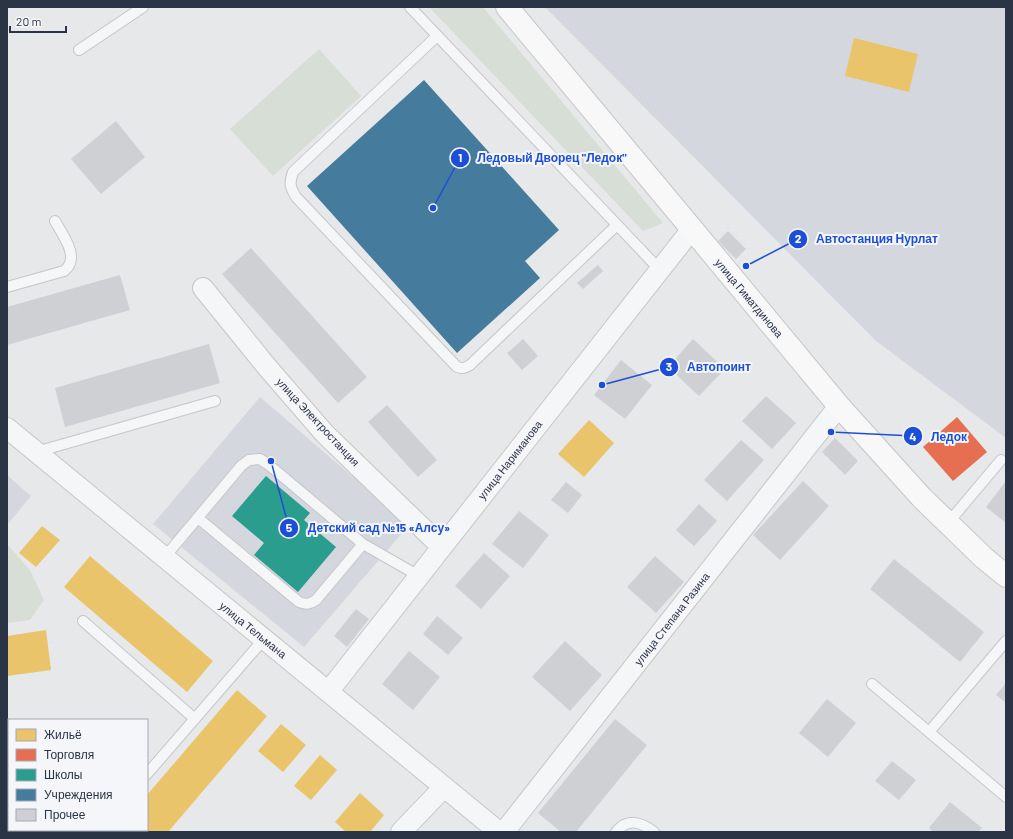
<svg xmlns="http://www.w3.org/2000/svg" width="1013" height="839" font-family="Barlow,sans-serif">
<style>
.built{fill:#d4d7dd}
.green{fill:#d6ded6}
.homes{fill:#e9c46a}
.shops{fill:#e76f51}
.schools{fill:#2a9d8f}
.public{fill:#457b9d}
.building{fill:#ced0d3}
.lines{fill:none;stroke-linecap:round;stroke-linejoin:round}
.lane-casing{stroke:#c4c6c8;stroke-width:12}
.street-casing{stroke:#c4c6c8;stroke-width:22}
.secondary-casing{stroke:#c4c6c8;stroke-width:24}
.lane{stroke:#f5f6f7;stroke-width:10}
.street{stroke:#f5f6f7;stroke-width:20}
.secondary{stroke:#f8f8f8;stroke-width:22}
.labels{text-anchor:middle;stroke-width:4;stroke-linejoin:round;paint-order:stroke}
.street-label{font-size:11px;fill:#2b3445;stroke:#f4f6f9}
.leader{fill:none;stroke:#1d4ed8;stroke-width:1.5}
.callout-dot{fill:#1d4ed8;stroke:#f4f6f9;stroke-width:1.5}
.mark-label{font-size:12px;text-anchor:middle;font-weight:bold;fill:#fff}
.callout-label{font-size:12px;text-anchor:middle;font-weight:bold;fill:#1d4ed8;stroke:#f4f6f9;stroke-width:4;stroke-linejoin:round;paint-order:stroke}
</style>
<rect width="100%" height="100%" fill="#e6e8ea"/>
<path class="built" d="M 545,7 L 1006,7 L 1006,438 L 876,341 Z
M 260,397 L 409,525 L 304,647 L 153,524 Z
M 7,475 L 31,496 L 7,525 Z"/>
<path class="green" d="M 429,7 L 483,7 L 663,223 L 643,231 Z
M 319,49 L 361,96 L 273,176 L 230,129 Z
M 7,544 L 30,570 L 44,600 L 30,620 L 7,623 Z"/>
<path class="homes" d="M 854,38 L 918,54 L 909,92 L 845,76 Z
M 589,420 L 614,443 L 584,477 L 558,454 Z
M 42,526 L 60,540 L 36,567 L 19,553 Z
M 90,556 L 213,661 L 187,692 L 64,587 Z
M 46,630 L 51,670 L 7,676 L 7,636 Z
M 237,690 L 267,716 L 168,832 L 146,832 L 144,830 L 147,830 L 147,795 Z
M 281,724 L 306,745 L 283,772 L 258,751 Z
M 320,755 L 337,770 L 311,800 L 294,786 Z
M 7,777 L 9,777 L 9,818 L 7,819 Z
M 360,793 L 384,815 L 370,832 L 346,832 L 335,822 Z"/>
<path class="shops" d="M 957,417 L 987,452 L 953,481 L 923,447 Z"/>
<path class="schools" d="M 266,476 L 310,513 L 304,520 L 336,547 L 298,592 L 254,555 L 264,543 L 232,516 Z"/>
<path class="public" d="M 424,80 L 559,230 L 525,261 L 540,278 L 457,353 L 307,186 Z"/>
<path class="building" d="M 116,121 L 145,157 L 101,194 L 71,159 Z
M 728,231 L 746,249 L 736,259 L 718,241 Z
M 251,248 L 367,377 L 338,403 L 222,274 Z
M 598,265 L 603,271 L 583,289 L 577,283 Z
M 120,275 L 130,310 L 7,345 L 7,307 Z
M 523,339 L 538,356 L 522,370 L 507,353 Z
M 693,339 L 725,369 L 699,396 L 668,367 Z
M 209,344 L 220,383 L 65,427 L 55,388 Z
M 621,360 L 652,385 L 625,419 L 594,395 Z
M 766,396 L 796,423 L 772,449 L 742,421 Z
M 387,405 L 437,460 L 418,477 L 368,422 Z
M 835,438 L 858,461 L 845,475 L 822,452 Z
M 741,440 L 764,460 L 727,501 L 704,480 Z
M 803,481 L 829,506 L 780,560 L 753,535 Z
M 1006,481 L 1006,523 L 986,507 Z
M 566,482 L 582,495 L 568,513 L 551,500 Z
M 699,504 L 717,521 L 694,546 L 676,530 Z
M 519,511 L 549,535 L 523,568 L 492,544 Z
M 484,553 L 510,576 L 481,609 L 455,586 Z
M 655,556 L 684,582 L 656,613 L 627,587 Z
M 894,559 L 984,632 L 960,662 L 870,589 Z
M 356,609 L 369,619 L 347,647 L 334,636 Z
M 437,616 L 463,638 L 448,655 L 423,634 Z
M 565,641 L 602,675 L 570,711 L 532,677 Z
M 409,651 L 440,677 L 413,710 L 382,684 Z
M 1006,683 L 1006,703 L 996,695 Z
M 827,699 L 856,723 L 828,757 L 799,733 Z
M 615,719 L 647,745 L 576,832 L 561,832 L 538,813 Z
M 892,761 L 916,780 L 899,800 L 875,781 Z
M 950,802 L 982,828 L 978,832 L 933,832 L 929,828 Z"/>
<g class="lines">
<defs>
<path id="lane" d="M 410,7 L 660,270
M 437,36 L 293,172 C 289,184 290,187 296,197 L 457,367 C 462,369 465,368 470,365 L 617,225
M 79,50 L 143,7
M 7,287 L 64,271 C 66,269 69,267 70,263 C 75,251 61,232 55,221
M 36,452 L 215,401
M 948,523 L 1001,460
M 363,544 L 419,576
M 164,558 L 241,466 L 249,460 L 260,459 L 269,465 L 363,544 L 316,600 C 310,604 306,605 299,602 L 198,518
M 83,621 L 195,719
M 1006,641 L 929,732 L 1006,797
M 872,684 L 929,732
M 7,766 L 9,766
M 147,774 L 264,639
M 616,832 C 628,817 641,822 654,832"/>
<path id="street" d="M 203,288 L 267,367 L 325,434 L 442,547
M 7,428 L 499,832
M 328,692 L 692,229
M 401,832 L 444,787
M 504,832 L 839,406"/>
<path id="secondary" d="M 507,7 L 692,229 L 839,406 L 922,498 L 984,558 L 1006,576"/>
</defs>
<use href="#lane" class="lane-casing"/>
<use href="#street" class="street-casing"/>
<use href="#secondary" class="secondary-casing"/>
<use href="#lane" class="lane"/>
<use href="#street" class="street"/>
<use href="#secondary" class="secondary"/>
</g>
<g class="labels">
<g class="street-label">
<text transform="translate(749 298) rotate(50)" y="4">улица Гиматдинова</text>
<text transform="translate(318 422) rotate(47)" y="4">улица Электростанция</text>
<text transform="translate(510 460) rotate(-52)" y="4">улица Нариманова</text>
<text transform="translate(672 619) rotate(-52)" y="4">улица Степана Разина</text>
<text transform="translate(253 630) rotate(39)" y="4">улица Тельмана</text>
</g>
</g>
<path class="leader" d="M433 208L460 158M746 266L798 239M602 385L669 367M831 432L913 436M271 461L289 528"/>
<g class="callout-dot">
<circle cx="433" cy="208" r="4"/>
<circle cx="746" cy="266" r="4"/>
<circle cx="602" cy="385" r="4"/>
<circle cx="831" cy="432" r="4"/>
<circle cx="271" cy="461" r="4"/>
<circle cx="460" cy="158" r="10"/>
<circle cx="798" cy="239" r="10"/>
<circle cx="669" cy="367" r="10"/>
<circle cx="913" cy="436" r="10"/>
<circle cx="289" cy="528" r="10"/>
</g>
<g class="mark-label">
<text x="460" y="162">1</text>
<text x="798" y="243">2</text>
<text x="669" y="371">3</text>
<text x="913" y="441">4</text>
<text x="289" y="532">5</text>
</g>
<g class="callout-label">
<text x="552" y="162">Ледовый Дворец "Ледок"</text>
<text x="877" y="243">Автостанция Нурлат</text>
<text x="719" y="371">Автопоинт</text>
<text x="949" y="441">Ледок</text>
<text x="379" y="532">Детский сад №15 «Алсу»</text>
</g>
<rect width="1013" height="839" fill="none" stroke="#2b3445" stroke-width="16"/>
<rect x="8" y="719" width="140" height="112" fill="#f4f6f9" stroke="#a4a8b1"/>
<rect x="16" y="729" width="20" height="12" fill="#e9c46a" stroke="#a4a8b1"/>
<text x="44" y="739" font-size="12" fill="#2b3445">Жильё</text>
<rect x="16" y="749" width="20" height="12" fill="#e76f51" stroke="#a4a8b1"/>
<text x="44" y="759" font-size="12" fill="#2b3445">Торговля</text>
<rect x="16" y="769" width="20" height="12" fill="#2a9d8f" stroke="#a4a8b1"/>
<text x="44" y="779" font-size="12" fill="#2b3445">Школы</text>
<rect x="16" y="789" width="20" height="12" fill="#457b9d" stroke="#a4a8b1"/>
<text x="44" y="799" font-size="12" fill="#2b3445">Учреждения</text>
<rect x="16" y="809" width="20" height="12" fill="#ced0d3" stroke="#a4a8b1"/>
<text x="44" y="819" font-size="12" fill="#2b3445">Прочее</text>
<path d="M10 26v6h56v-6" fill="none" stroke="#2b3445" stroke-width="2"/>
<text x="16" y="26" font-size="12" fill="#2b3445" stroke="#f4f6f9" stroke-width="3" paint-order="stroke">20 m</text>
</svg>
